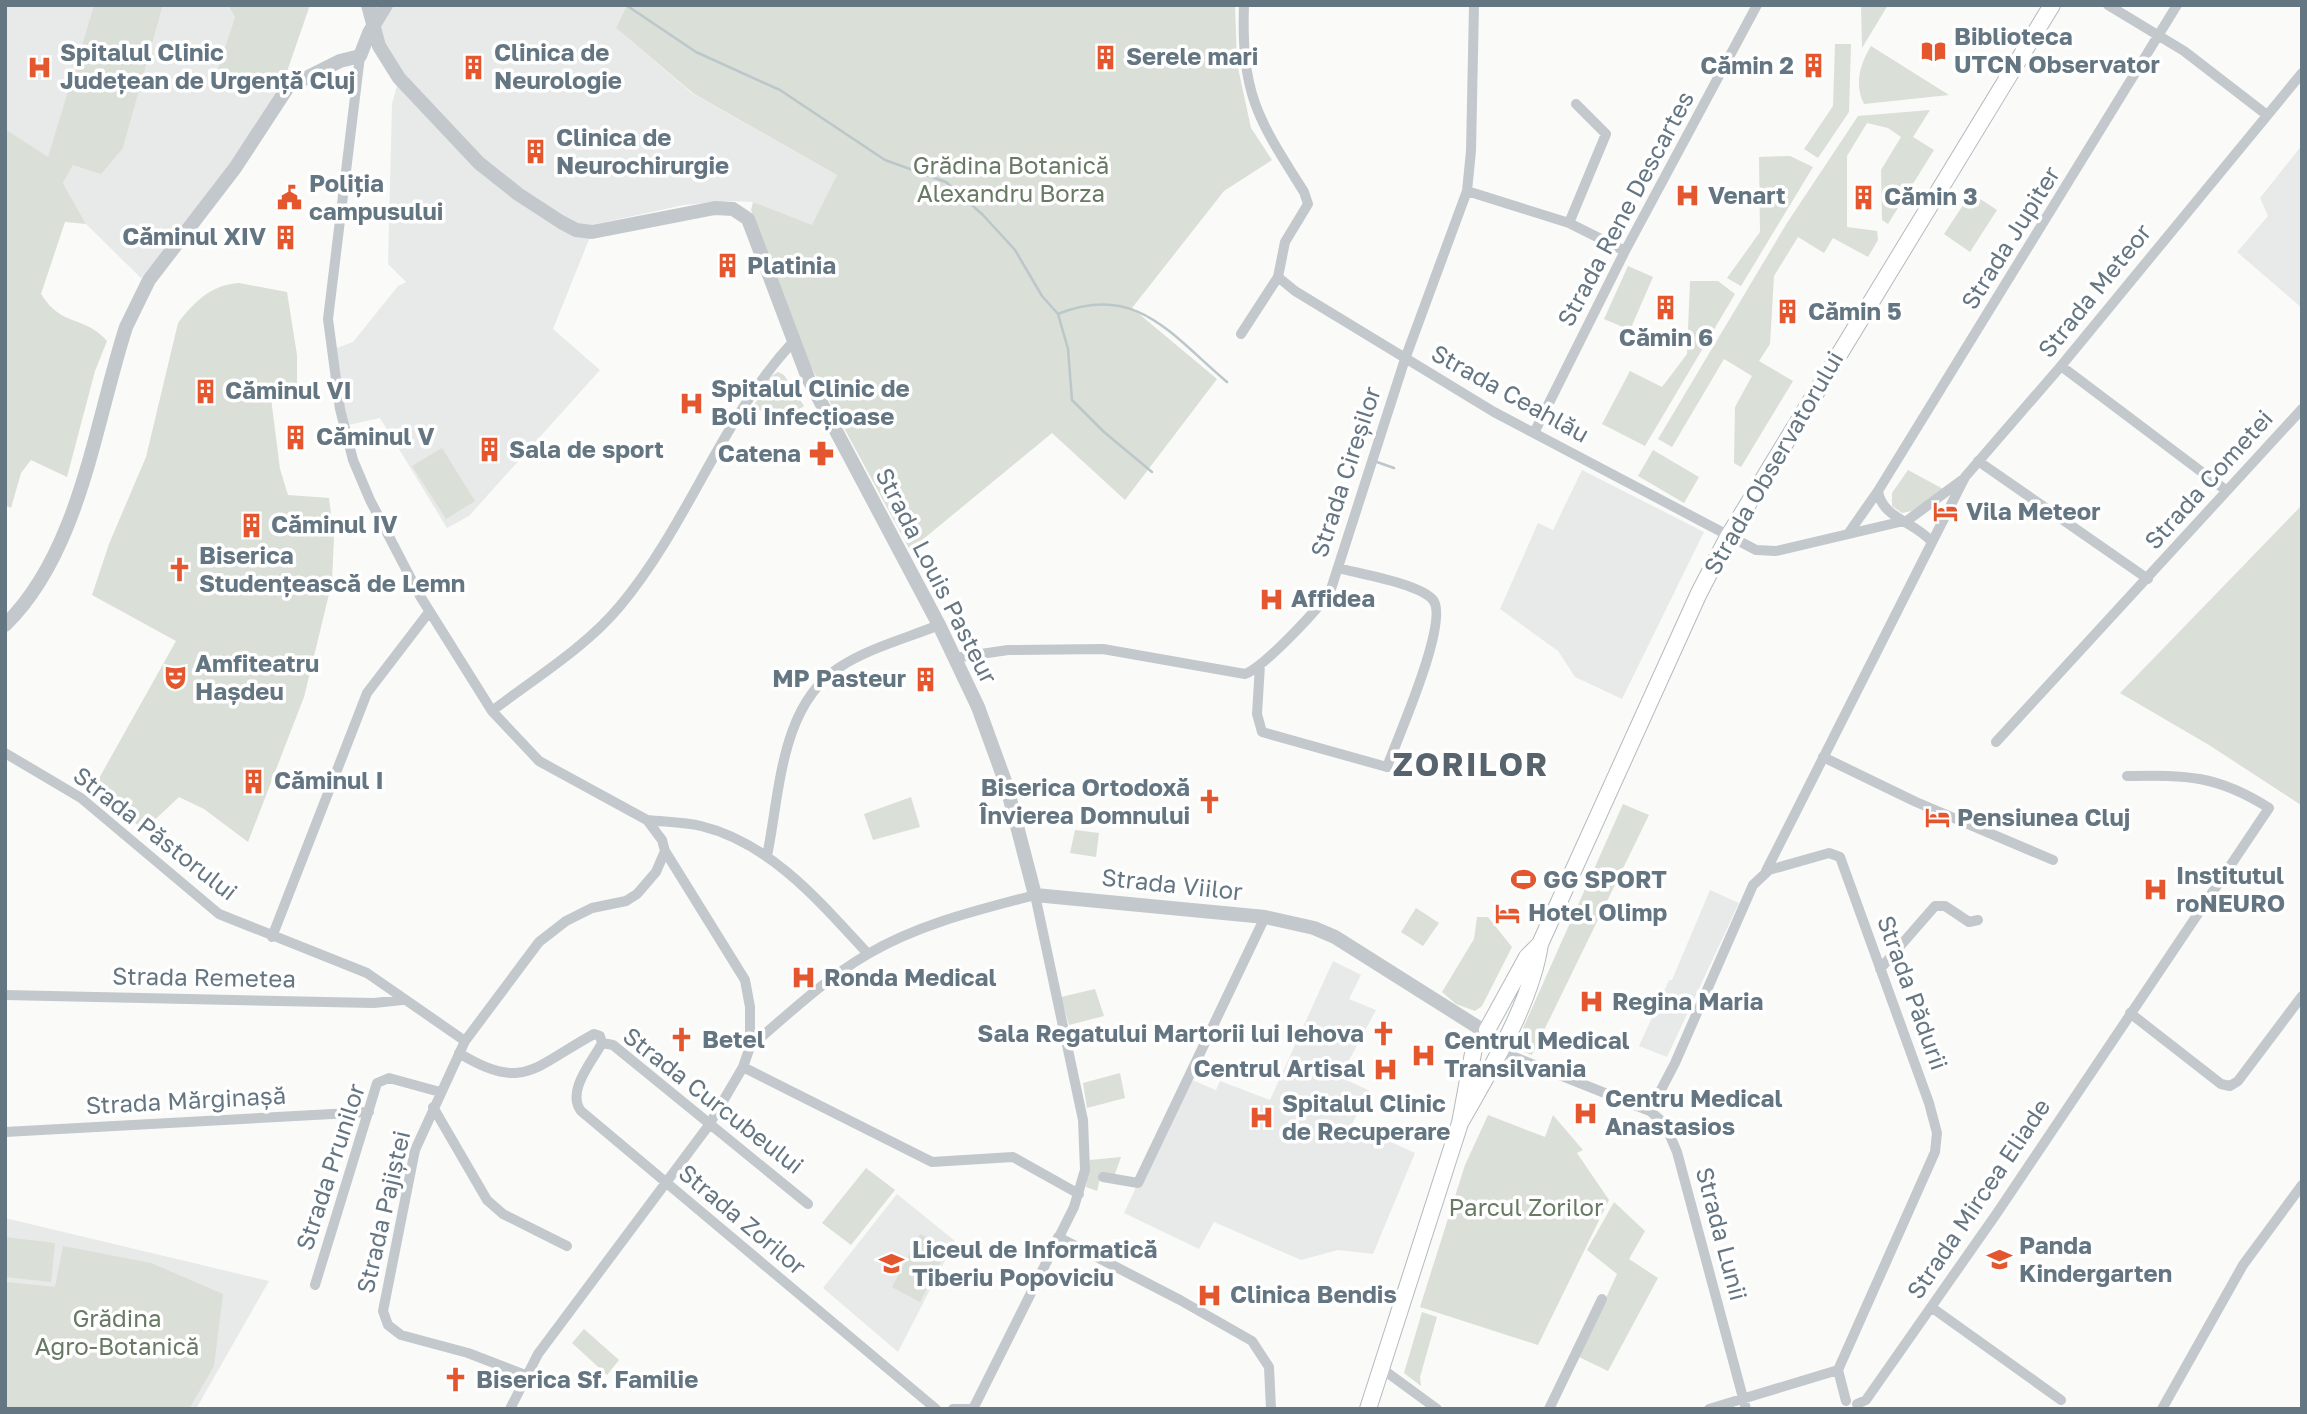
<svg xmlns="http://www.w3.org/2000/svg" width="2307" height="1414" font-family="'Golos Text',sans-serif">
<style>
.built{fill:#e8e9e9}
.green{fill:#dadfd7}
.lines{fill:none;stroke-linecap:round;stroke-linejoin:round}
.stream{stroke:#bbc7cb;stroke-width:2.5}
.secondary-casing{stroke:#b3babf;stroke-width:18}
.minor{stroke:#c3c8cc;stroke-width:10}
.tertiary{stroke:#c3c8cc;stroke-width:14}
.secondary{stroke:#fff;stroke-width:16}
.labels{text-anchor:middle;stroke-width:7;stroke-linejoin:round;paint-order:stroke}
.poi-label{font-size:24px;font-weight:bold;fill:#657683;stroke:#fff;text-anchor:start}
.park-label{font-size:24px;fill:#687a64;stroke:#fff}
.street-label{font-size:24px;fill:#657683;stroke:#fff}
.district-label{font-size:32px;font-weight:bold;letter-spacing:2px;fill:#57646e;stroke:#fff}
</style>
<rect width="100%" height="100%" fill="#fafaf8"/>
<path class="built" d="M 5,5 L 94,5 L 48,158 L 5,129 Z
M 163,5 L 229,7 L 235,17 L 218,71 L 283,83 L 190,223 L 141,278 L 86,224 L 63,183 L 73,165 L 123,148 Z
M 387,5 L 627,5 L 616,28 L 693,94 L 837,175 L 812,226 L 753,202 L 728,201 L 684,205 L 587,226 L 573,224 L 556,215 L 483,161 L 404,80 L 377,33 Z
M 399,78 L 518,194 L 592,232 L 553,329 L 600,370 L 469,516 L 447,528 L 380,418 L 344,426 L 331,350 L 353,342 L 398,286 L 406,282 L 388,264 L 392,104 Z
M 2302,145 L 2302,308 L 2237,252 L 2268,216 L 2260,198 Z
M 1582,470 L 1704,532 L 1622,699 L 1575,677 L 1558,651 L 1500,609 L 1538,523 L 1553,530 Z
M 1710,890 L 1739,903 L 1667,1057 L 1639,1046 L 1669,980 L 1672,980 Z
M 1333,961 L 1361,975 L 1349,999 L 1376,1010 L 1340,1077 L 1370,1091 L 1352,1124 L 1415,1153 L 1373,1254 L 1338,1250 L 1301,1260 L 1214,1222 L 1199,1249 L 1124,1213 L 1187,1078 L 1216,1090 L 1220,1081 L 1270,1100 Z
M 897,1194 L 955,1241 L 898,1352 L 823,1288 Z
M 5,1219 L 9,1219 L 269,1281 L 196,1409 L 5,1409 Z"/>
<path class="green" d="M 94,5 L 163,5 L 123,148 L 101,174 L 73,165 L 63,183 L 86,224 L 65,222 L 41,294 C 62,328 85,315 107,341 L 95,371 L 67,477 L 31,460 L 21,473 L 11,508 L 5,505 L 5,129 L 48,157 Z
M 222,5 L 310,5 L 283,83 L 261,77 L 256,92 L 226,84 L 228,75 L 217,72 L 235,17 L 229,7 Z
M 627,5 L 1235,5 L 1237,63 L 1251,128 L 1272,160 L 1224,191 L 1132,308 L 1217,379 L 1125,500 L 1052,433 L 910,550 L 811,367 L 751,210 L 753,202 L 812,225 L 837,175 L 694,94 L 616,28 Z
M 1861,5 L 1888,5 L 1862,48 Z
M 1835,44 L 1851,44 L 1849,112 L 1818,158 L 1804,149 L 1833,106 Z
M 1871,46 L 1949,95 L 1864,104 C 1854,84 1860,64 1871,46 Z
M 1930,110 L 1913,137 L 1934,150 L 1888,224 L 1882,220 L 1881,170 L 1901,137 L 1888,128 L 1867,123 L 1847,156 L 1847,227 L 1877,231 L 1878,240 L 1868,257 L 1833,238 L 1824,253 L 1798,237 L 1774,276 L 1770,344 L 1759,361 L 1793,381 L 1741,467 L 1734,463 L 1735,407 L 1752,376 L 1724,359 L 1672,447 L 1658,439 L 1787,223 L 1858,116 Z
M 1790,156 L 1813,167 L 1741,286 L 1727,278 L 1760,232 L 1759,157 Z
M 1971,193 L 1997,210 L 1970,252 L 1944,234 Z
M 1628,266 L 1653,277 L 1630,330 L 1604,319 Z
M 1690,281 L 1718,281 L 1735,294 L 1645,446 L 1602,424 L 1630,371 L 1662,387 L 1687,354 Z
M 239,283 L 287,292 L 297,355 L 297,385 L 270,390 L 280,469 L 288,495 L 329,498 L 334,537 L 332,582 L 304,697 L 248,842 L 204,809 L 179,797 L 144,830 L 93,789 L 176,641 L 92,595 L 109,544 L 146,457 L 178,323 C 195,301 211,285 239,283 Z
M 778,372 L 784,375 L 804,406 C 788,418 770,416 753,407 L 770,377 Z
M 442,448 L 475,501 L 446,519 L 412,466 Z
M 1653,450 L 1699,477 L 1684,503 L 1638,476 Z
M 1908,470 L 1945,490 L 1916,510 L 1902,513 L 1892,506 L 1892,493 Z
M 2302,505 L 2302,805 L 2301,805 L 2209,745 L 2120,693 Z
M 911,797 L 920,827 L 873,840 L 864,814 Z
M 1623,804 L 1649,815 L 1532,1055 L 1516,1049 L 1516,1044 Z
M 1075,830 L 1099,833 L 1096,857 L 1070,853 Z
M 1416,908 L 1439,923 L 1423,946 L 1401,932 Z
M 1477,917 L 1488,917 L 1512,947 L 1482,1006 L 1475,1011 L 1456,1004 L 1442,992 L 1474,939 Z
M 1095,989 L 1104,1016 L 1069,1025 L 1061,997 Z
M 1120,1073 L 1125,1098 L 1087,1108 L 1083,1083 Z
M 1488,1115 L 1545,1137 L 1553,1115 L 1583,1150 L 1577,1153 L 1609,1200 L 1538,1345 L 1420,1307 L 1465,1165 Z
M 1121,1157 L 1115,1174 L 1101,1174 L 1097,1191 L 1086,1187 L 1090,1160 Z
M 866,1168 L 895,1190 L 851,1245 L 822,1223 Z
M 1614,1202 L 1645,1231 L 1629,1259 L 1658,1278 L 1608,1371 L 1579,1357 L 1617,1274 L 1587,1250 Z
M 920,1234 L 948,1248 L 920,1302 L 892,1287 Z
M 5,1237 L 55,1243 L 51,1282 L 5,1277 Z
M 63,1246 L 151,1263 L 223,1294 L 214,1366 L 189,1409 L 5,1409 L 5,1282 L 55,1287 Z
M 1422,1312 L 1437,1317 L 1420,1377 L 1421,1386 L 1404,1373 Z
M 584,1329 L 619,1360 L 607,1375 L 572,1343 Z"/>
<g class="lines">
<path class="stream" d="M 626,5 L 696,52 L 780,90 L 885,160 L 946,182 L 983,215 L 1015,250 L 1042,296 L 1058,314 L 1068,349 L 1072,400 L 1104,432 L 1152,472
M 1058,314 C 1137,282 1172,336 1227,382
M 1374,461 L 1394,468"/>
<defs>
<path id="secondary" d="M 1487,1030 L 1527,957 L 1540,944
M 1460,1123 C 1490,1070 1531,1004 1540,944 L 1699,593 L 1728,537 L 2052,5
M 1368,1409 L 1460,1123 L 1474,1048"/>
</defs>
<use href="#secondary" class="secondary-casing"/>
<path class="minor" d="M 2108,5 L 2184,51 L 2267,115
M 360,56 L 328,319 L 340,409 L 353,460 L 370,500 L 420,596 L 492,711 L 539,761 L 647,820 L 662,840 L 665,851 L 656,872 L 637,894 L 626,901 L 592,908 L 566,921 L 539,942 L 465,1041 L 415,1150 L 383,1311 L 388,1325 L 401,1335 L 468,1353 L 525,1375
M 1467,191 L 1569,223 L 1625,251
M 1569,223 L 1606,134 L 1576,104
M 1278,277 L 1295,291 L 1494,412 L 1756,550 L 1776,551 L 1908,520 L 1962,480
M 1241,334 L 1278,277 L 1285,242 L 1308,204 L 1304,192 C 1258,119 1241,95 1244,5
M 2061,366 L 2227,491
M 1534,433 L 1625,251 L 1757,5
M 1978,461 L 2148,579
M 1878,491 C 1882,518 1913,521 1931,541
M 1848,534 L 1878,491 L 2177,5
M 954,658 L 1008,650 L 1103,649 L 1245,674 C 1263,668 1321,607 1331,589 L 1405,359 L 1467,191 L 1471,151 L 1474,5
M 1260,665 L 1257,714 L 1262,732 L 1387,767 C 1397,739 1450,621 1433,600 C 1420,584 1360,574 1338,568
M 492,711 C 535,678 585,648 620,606 C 688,525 721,419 793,342
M 1996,742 L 2302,409
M 5,753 L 81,798 L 219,914 L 367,973 L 465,1041
M 1823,757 L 1916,802 L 2053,860
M 647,820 C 665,822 684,822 701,826 C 771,843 821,903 868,954
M 767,856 C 780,793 780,705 840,667 C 869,648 907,638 939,625
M 1766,871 L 1965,477 L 2061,366 L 2302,73
M 272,937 L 367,693 L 429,612
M 1880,969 L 1935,906 L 1945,906 L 1969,922 L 1978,920
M 5,995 L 374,1003 L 402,1000
M 2130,1013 L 2221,1084 L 2230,1086 L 2238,1081 L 2302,996
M 602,1043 C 592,1062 566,1091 581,1111 L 936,1409
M 602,1043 L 613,1045 L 808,1204
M 750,1047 C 787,1015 825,979 868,954 C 919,924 978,910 1035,895 L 1083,1120 L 1085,1170 L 1074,1207 L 973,1409
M 1502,1052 L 1650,1111 L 1665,1124 L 1677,1152 L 1746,1409
M 459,1053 C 523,1093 535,1066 594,1034 L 600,1036 L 602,1043
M 743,1067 L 932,1162 L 1013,1157 L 1079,1194
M 433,1107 L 487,1200 L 503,1214 L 567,1246
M 1650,1111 L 1675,1063 L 1753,885 L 1769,870 L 1829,853 L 1840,857 L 1929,1103 L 1937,1133 L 1935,1152 L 1838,1370 L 1709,1409
M 5,1132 L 369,1112
M 1103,1177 L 1138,1183 L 1265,917
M 1058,1237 L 1180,1300 L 1252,1341 L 1269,1367 L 1271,1409
M 315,1285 L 377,1083 L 389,1078 L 440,1092
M 1931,1307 L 2061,1400
M 1381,1368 L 1437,1409
M 1838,1370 L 1846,1401
M 1857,1404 L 1866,1400 L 1997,1213 L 2269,808 C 2217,775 2187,775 2127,776
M 510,1409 L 538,1354 L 709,1125 L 743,1067 L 750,1047 L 750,1007 L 745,980 L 665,851
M 953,1409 L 970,1409
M 1549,1409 L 1602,1299
M 2162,1409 L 2243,1265 L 2302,1185"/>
<path class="tertiary" d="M 368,5 L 379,46 L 399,78 L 479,163 L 518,194 L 561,222 L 576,230 L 592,232 L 715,208 L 733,209 L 748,219 L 808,378 L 939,625 L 978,707 L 1006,784 L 1035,895 L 1265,917 L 1314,928 L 1335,937 L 1484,1031
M 5,625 C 80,552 95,423 126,327 L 149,280 L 235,168 L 288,87 L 340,61 L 360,56 L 369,33 L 386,5"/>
<use href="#secondary" class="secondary"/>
</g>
<defs>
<symbol id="library-bare" viewBox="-9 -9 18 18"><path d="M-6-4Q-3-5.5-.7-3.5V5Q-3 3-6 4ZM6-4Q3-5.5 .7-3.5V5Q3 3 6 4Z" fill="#e4572e" stroke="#fff" stroke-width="2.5" paint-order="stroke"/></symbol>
<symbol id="building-bare" viewBox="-9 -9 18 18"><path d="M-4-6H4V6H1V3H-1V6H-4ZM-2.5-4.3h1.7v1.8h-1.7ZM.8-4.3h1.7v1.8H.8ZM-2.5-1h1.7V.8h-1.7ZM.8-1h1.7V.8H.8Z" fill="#e4572e" stroke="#fff" stroke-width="2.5" paint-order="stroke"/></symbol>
<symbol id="hospital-bare" viewBox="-9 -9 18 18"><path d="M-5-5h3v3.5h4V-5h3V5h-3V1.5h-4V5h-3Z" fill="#e4572e" stroke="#fff" stroke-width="2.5" paint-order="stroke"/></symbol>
<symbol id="civic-bare" viewBox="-9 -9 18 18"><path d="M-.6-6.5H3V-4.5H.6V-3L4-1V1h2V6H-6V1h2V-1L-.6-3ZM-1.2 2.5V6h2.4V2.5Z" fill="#e4572e" stroke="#fff" stroke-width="2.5" paint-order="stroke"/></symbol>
<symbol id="pharmacy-bare" viewBox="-9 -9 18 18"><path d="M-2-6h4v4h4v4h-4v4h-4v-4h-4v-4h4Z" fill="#e4572e" stroke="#fff" stroke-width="2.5" paint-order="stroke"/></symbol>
<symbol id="hotel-bare" viewBox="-9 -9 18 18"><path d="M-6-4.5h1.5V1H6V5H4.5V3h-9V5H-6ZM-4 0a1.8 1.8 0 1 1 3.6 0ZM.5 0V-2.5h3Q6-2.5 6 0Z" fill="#e4572e" stroke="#fff" stroke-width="2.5" paint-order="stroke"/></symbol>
<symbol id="church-bare" viewBox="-9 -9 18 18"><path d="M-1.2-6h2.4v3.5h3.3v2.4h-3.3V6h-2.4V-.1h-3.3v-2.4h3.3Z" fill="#e4572e" stroke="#fff" stroke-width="2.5" paint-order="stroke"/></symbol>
<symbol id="theatre-bare" viewBox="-9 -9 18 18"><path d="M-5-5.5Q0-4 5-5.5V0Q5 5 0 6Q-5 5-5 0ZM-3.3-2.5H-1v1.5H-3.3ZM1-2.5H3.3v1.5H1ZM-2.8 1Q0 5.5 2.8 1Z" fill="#e4572e" stroke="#fff" stroke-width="2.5" paint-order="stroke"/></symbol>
<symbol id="stadium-bare" viewBox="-9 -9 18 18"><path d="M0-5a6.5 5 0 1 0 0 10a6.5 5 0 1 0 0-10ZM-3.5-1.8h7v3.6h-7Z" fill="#e4572e" stroke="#fff" stroke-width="2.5" paint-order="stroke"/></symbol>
<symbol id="school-bare" viewBox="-9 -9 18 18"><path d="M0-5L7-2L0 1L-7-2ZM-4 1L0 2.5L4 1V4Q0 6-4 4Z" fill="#e4572e" stroke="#fff" stroke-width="2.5" paint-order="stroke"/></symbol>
</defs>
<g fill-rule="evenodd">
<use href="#library-bare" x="1916" y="34" width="35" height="35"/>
<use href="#building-bare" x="1088" y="40" width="35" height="35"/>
<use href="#building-bare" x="1796" y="48" width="35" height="35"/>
<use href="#hospital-bare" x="22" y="50" width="35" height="35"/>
<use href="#building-bare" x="456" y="50" width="35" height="35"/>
<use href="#building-bare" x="518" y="134" width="35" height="35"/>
<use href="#hospital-bare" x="1670" y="178" width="35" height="35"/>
<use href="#building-bare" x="1846" y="180" width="35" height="35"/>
<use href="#civic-bare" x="272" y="180" width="35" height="35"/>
<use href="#building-bare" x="268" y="220" width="35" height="35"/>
<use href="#building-bare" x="710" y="248" width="35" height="35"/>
<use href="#building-bare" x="1648" y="290" width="35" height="35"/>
<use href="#building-bare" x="1770" y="294" width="35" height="35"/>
<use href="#building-bare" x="188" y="374" width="35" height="35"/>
<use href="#hospital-bare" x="674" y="386" width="35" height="35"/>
<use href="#building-bare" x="278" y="420" width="35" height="35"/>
<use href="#building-bare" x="472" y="432" width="35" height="35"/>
<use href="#pharmacy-bare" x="804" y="436" width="35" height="35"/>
<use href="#hotel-bare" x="1928" y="494" width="35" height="35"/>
<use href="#building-bare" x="234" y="508" width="35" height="35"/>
<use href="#church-bare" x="162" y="552" width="35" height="35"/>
<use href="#hospital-bare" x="1254" y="582" width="35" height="35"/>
<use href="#theatre-bare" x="158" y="660" width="35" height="35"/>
<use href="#building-bare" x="908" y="662" width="35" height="35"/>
<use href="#building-bare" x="236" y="764" width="35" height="35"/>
<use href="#church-bare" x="1192" y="784" width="35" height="35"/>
<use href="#hotel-bare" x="1920" y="800" width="35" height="35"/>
<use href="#stadium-bare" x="1506" y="862" width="35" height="35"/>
<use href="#hospital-bare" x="2138" y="872" width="35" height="35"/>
<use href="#hotel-bare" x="1490" y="896" width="35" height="35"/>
<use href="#hospital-bare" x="786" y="960" width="35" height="35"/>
<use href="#hospital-bare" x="1574" y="984" width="35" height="35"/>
<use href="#church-bare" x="1366" y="1016" width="35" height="35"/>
<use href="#church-bare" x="664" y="1022" width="35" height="35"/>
<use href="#hospital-bare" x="1406" y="1038" width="35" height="35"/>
<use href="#hospital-bare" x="1368" y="1052" width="35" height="35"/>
<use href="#hospital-bare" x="1568" y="1096" width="35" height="35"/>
<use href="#hospital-bare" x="1244" y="1100" width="35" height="35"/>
<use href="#school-bare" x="1982" y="1242" width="35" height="35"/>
<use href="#school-bare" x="874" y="1246" width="35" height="35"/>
<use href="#hospital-bare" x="1192" y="1278" width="35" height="35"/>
<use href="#church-bare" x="438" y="1362" width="35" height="35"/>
</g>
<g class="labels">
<g class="poi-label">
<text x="1954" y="45">Biblioteca<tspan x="1954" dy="28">UTCN Observator</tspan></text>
<text x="60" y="61">Spitalul Clinic<tspan x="60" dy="28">Județean de Urgență Cluj</tspan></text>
<text x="494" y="61">Clinica de<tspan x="494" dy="28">Neurologie</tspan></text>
<text x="1126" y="65">Serele mari</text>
<text x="1794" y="74" text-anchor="end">Cămin 2</text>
<text x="556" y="146">Clinica de<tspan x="556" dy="28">Neurochirurgie</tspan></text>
<text x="309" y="192">Poliția<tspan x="309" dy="28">campusului</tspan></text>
<text x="1708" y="204">Venart</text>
<text x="1884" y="205">Cămin 3</text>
<text x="266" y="245" text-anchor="end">Căminul XIV</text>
<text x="747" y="274">Platinia</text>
<text x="1808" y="320">Cămin 5</text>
<text x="1666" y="346" text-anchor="middle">Cămin 6</text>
<text x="711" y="397">Spitalul Clinic de<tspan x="711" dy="28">Boli Infecțioase</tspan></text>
<text x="225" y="399">Căminul VI</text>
<text x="316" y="445">Căminul V</text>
<text x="509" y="458">Sala de sport</text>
<text x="801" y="462" text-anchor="end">Catena</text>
<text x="1966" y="520">Vila Meteor</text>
<text x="271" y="533">Căminul IV</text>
<text x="199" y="564">Biserica<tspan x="199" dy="28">Studențească de Lemn</tspan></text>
<text x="1291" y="607">Affidea</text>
<text x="195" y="672">Amfiteatru<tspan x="195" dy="28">Hașdeu</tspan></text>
<text x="906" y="687" text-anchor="end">MP Pasteur</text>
<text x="274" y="789">Căminul I</text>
<text x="1190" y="796" text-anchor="end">Biserica Ortodoxă<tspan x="1190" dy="28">Învierea Domnului</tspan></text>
<text x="1957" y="826">Pensiunea Cluj</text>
<text x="2176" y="884">Institutul<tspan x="2176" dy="28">roNEURO</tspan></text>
<text x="1543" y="888">GG SPORT</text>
<text x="1528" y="921">Hotel Olimp</text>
<text x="824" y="986">Ronda Medical</text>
<text x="1612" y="1010">Regina Maria</text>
<text x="1364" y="1042" text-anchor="end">Sala Regatului Martorii lui Iehova</text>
<text x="702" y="1048">Betel</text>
<text x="1444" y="1049">Centrul Medical<tspan x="1444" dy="28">Transilvania</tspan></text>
<text x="1365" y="1077" text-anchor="end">Centrul Artisal</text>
<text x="1605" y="1107">Centru Medical<tspan x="1605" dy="28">Anastasios</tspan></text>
<text x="1282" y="1112">Spitalul Clinic<tspan x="1282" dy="28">de Recuperare</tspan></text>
<text x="2019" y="1254">Panda<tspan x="2019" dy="28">Kindergarten</tspan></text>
<text x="912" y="1258">Liceul de Informatică<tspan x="912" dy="28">Tiberiu Popoviciu</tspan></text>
<text x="1230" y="1303">Clinica Bendis</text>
<text x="476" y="1388">Biserica Sf. Familie</text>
</g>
<g class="park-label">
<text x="1011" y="174">Grădina Botanică<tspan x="1011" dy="28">Alexandru Borza</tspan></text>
<text x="1526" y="1216">Parcul Zorilor</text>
<text x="117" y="1327">Grădina<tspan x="117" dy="28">Agro-Botanică</tspan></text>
</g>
<g class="street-label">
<text transform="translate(1626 209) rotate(-62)" y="8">Strada Rene Descartes</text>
<text transform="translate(2011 238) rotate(-58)" y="8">Strada Jupiter</text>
<text transform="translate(2095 291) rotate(-51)" y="8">Strada Meteor</text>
<text transform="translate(1510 394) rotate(29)" y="8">Strada Ceahlău</text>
<text transform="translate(1774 463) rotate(-60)" y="8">Strada Observatorului</text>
<text transform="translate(1346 472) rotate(-72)" y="8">Strada Cireșilor</text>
<text transform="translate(2209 480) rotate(-48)" y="8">Strada Cometei</text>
<text transform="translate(936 576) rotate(63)" y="8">Strada Louis Pasteur</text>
<text transform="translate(155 834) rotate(38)" y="8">Strada Păstorului</text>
<text transform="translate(1172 885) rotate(6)" y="8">Strada Viilor</text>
<text transform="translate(204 978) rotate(1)" y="8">Strada Remetea</text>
<text transform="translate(1912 993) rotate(70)" y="8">Strada Pădurii</text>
<text transform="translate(186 1101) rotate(-3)" y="8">Strada Mărginașă</text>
<text transform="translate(713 1101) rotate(38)" y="8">Strada Curcubeului</text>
<text transform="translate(331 1167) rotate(-72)" y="8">Strada Prunilor</text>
<text transform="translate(1979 1199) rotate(-56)" y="8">Strada Mircea Eliade</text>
<text transform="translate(384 1212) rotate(-77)" y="8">Strada Pajiștei</text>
<text transform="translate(742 1220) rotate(40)" y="8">Strada Zorilor</text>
<text transform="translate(1721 1234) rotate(75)" y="8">Strada Lunii</text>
</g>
<g class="district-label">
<text x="1471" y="776">ZORILOR</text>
</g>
</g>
<rect width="2307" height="1414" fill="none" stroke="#657683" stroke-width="14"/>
</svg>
